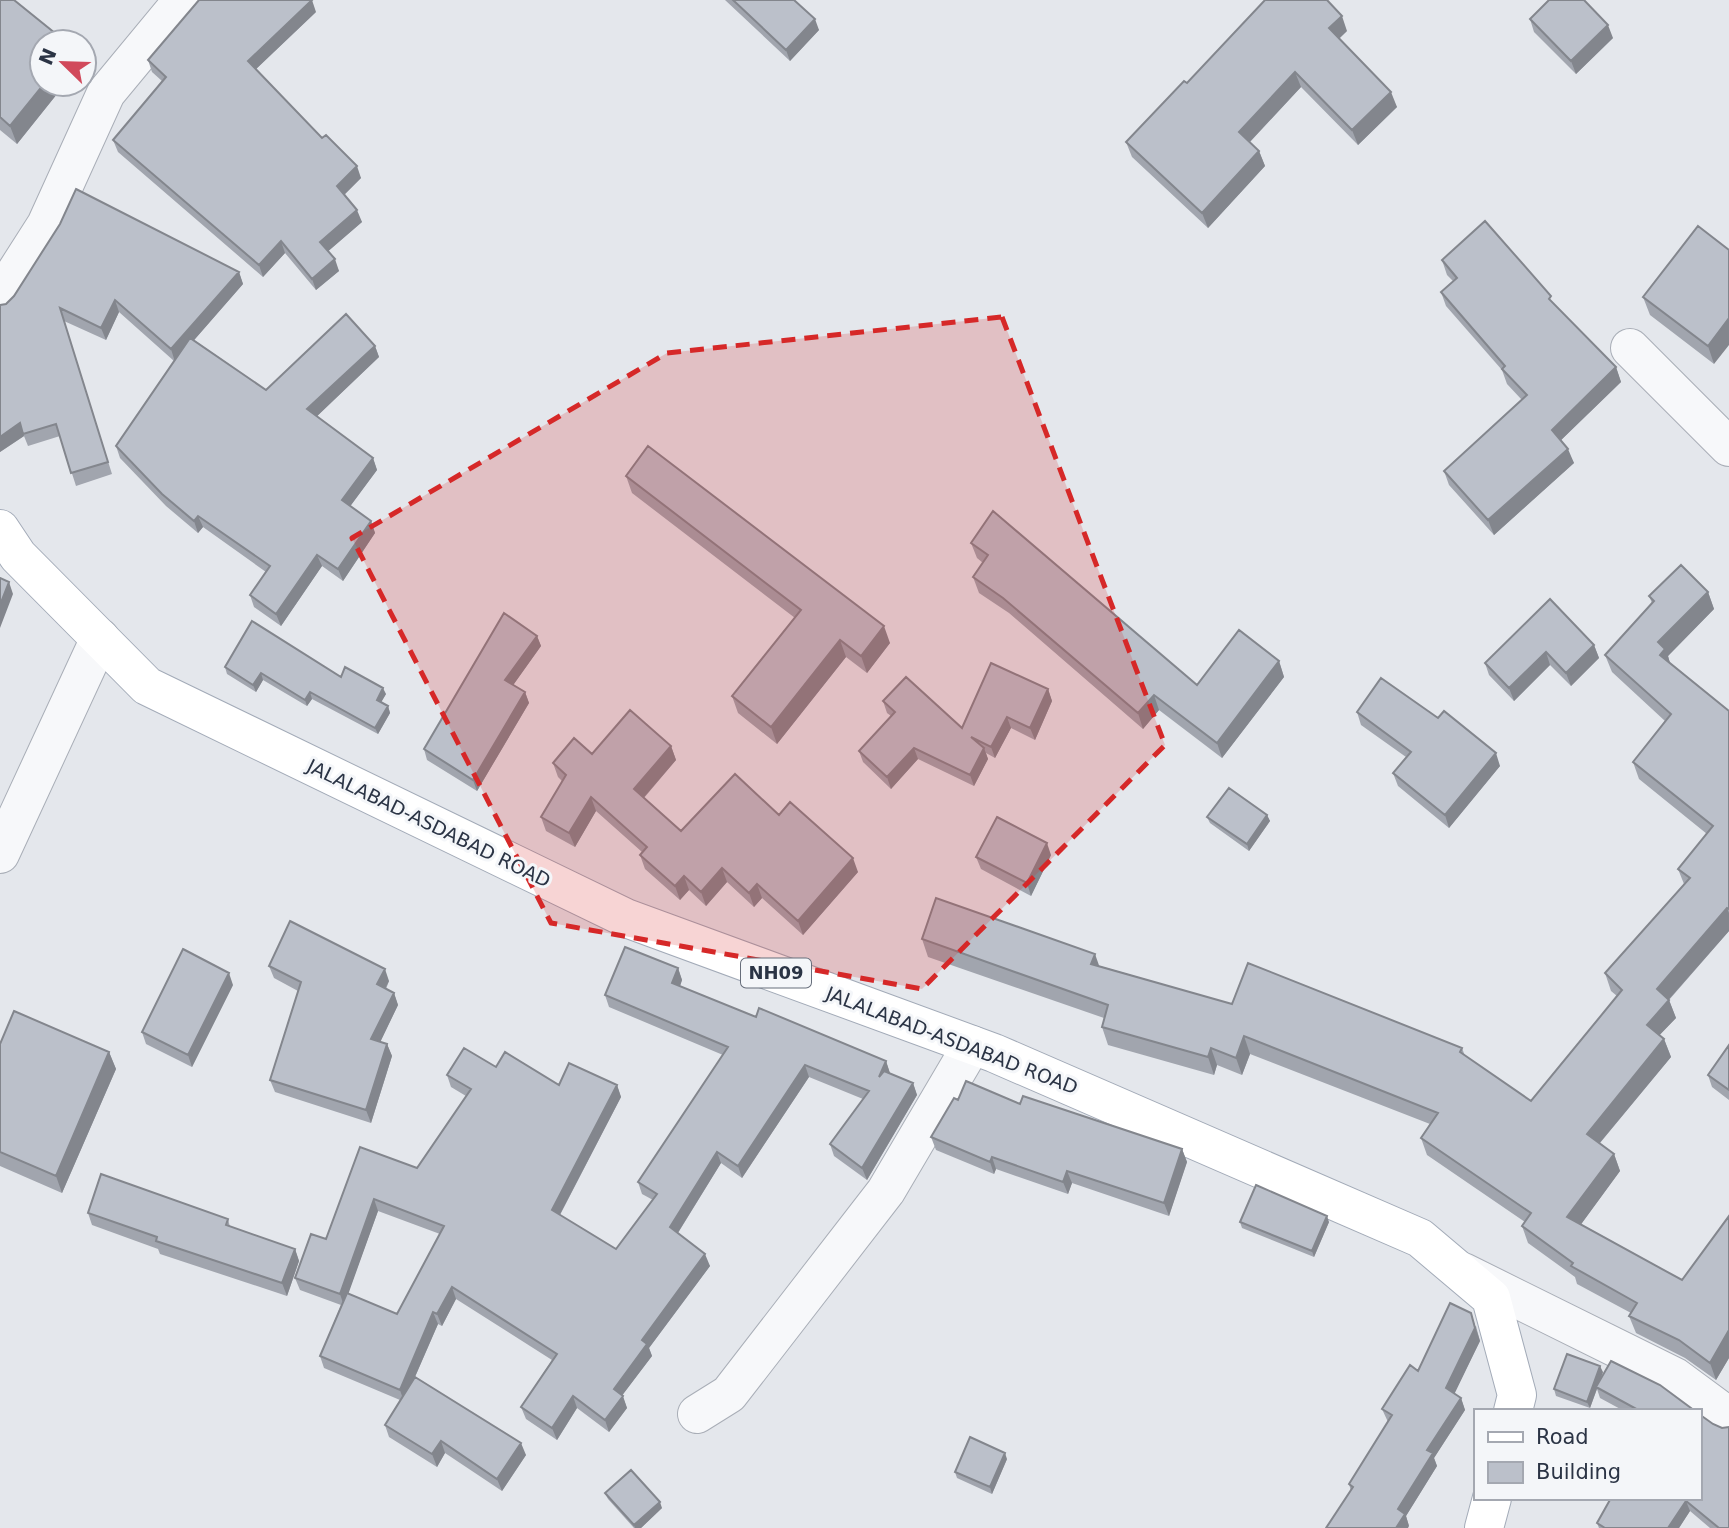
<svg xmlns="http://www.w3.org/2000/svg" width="1729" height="1528" font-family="'DejaVu Sans',sans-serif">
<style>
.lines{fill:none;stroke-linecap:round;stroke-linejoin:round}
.minor-casing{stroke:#a9aeb7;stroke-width:40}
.tertiary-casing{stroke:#a9aeb7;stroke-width:40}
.primary-casing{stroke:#a3abb8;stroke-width:40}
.minor{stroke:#f7f8fa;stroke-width:38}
.tertiary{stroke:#f7f8fa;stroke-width:38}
.primary{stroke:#fff;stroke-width:38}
.wall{fill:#a1a5ae;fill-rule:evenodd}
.shaded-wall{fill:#83868d}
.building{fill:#bbc0ca;stroke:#83868d;stroke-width:2}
.marked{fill:#d62828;fill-opacity:0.2;stroke:#d62828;stroke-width:5;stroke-dasharray:14 9;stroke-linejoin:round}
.labels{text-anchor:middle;stroke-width:6;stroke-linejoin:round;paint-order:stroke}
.shield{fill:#f4f6f9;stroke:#676e7b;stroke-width:2}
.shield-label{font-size:18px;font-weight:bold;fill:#2b3445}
.street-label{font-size:19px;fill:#2b3445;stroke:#f4f6f9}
</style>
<rect width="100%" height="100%" fill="#e4e7ec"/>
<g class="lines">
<defs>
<path id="minor" d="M 0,297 L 46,225 L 106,93 L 183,0
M 1630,348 L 1729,447
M 0,854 L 100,638
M 697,1414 L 729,1394 L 886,1191 L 972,1045"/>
<path id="tertiary" d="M 1463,1272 L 1675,1377 L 1729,1417"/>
<path id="primary" d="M 0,529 L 18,556 L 147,686 L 626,918 L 994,1053 L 1420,1238 L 1491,1298 L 1517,1395 L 1513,1411
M 1484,1528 L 1492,1498"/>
</defs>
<use href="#minor" class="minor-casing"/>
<use href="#tertiary" class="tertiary-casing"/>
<use href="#primary" class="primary-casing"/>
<use href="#minor" class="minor"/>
<use href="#tertiary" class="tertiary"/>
<use href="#primary" class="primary"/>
</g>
<path class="wall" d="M 0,0 L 42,84 L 65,84 L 17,144 L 0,130 Z
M 725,0 L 794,0 L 819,30 L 790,61 Z
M 316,12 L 256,69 L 361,178 L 344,195 L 362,222 L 328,251 L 339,271 L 316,290 L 285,253 L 263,277 L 118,152 L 113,140 L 162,81 L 152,72 L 148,60 Z
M 1530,19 L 1613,38 L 1576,74 L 1534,32 Z
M 1347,31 L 1339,39 L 1397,107 L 1358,145 L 1301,87 L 1250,142 L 1259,151 L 1265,166 L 1208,228 L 1132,157 L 1126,142 L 1187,83 Z
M 1698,226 L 1714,364 L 1650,315 L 1643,297 Z
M 1442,260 L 1555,305 L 1616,367 L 1621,382 L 1561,440 L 1574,463 L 1494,535 L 1449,485 L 1444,471 L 1522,400 L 1507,384 L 1502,370 L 1446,306 L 1441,292 L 1453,281 L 1447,275 Z
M 239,272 L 243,284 L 194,340 L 266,390 L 375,346 L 379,357 L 317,416 L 373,458 L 377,470 L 350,506 L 371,521 L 375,533 L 343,581 L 322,566 L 281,626 L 254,607 L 250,595 L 266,572 L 203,527 L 198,533 L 166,506 L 120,458 L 116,446 L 174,361 L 119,312 L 106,340 L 64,321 L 112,474 L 76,486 L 60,436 L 28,446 L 24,436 L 0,452 L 0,305 Z
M 626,476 L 890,643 L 867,673 L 846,657 L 777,744 L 738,713 L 732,696 L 795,618 L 632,493 Z
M 971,543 L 1197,685 L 1279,661 L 1284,677 L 1222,758 L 1159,710 L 1143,729 L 1009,613 L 979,593 L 973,577 L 983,563 L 977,558 Z
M 1708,592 L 1714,609 L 1668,656 L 1670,663 L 1729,711 L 1729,931 L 1669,1000 L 1676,1018 L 1659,1035 L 1664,1039 L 1671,1057 L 1600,1143 L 1614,1154 L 1620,1171 L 1581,1224 L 1682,1280 L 1729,1216 L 1729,1358 L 1716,1380 L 1685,1358 L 1636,1333 L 1629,1316 L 1631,1313 L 1577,1284 L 1575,1277 L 1528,1243 L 1522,1226 L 1525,1222 L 1427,1155 L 1421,1138 L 1430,1124 L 1250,1054 L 1242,1075 L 1217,1065 L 1214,1075 L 1108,1045 L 1102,1027 L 1104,1018 L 928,957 L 922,939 L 1100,966 L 1232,1004 L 1462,1048 L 1465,1056 L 1531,1101 L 1617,996 L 1611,991 L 1605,973 L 1684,884 L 1678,869 L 1707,834 L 1639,779 L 1633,762 L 1665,721 L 1612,672 L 1605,655 L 1652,603 L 1649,596 Z
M 537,636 L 541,646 L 513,685 L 525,692 L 529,703 L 477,791 L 427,760 L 424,749 Z
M 1594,645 L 1599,658 L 1571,686 L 1550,665 L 1514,701 L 1489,675 L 1485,663 Z
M 225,667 L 341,677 L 386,694 L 381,702 L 388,706 L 390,713 L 378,734 L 312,699 L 307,706 L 263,680 L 256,692 L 227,674 Z
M 1048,689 L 1052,701 L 1035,740 L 1011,728 L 995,758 L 986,753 L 988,759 L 974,786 L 918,759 L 891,789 L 863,762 L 859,751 L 891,716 L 887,713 L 883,701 L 962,728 Z
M 1357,712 L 1438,718 L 1500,766 L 1449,828 L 1398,786 L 1393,773 L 1406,757 L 1361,725 Z
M 671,746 L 676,760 L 644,798 L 681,831 L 779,815 L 858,872 L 803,935 L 762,898 L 754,907 L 727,882 L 706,906 L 689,890 L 680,900 L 645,869 L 640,855 L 642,852 L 596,811 L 575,847 L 546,831 L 541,817 L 562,781 L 558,777 L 553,763 L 592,754 Z
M 1267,815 L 1270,821 L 1249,851 L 1210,823 L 1207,817 Z
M 1051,855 L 1031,896 L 981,869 L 976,857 Z
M 269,966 L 389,981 L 386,989 L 394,993 L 398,1005 L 380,1042 L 387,1044 L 392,1056 L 371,1123 L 275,1092 L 270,1080 L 298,991 L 274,978 Z
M 678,968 L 682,980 L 680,986 L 756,1017 L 886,1061 L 890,1074 L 913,1083 L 917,1095 L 867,1180 L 834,1156 L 830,1144 L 863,1099 L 809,1077 L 742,1178 L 721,1163 L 678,1233 L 710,1266 L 649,1348 L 652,1356 L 622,1395 L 627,1408 L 609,1432 L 577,1408 L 557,1440 L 526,1419 L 521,1407 L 552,1360 L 456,1299 L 442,1326 L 438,1324 L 415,1377 L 526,1455 L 502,1491 L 445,1453 L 437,1467 L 389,1437 L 385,1425 L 400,1400 L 324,1368 L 320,1356 L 341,1305 L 300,1290 L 295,1278 L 326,1239 L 360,1147 L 417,1168 L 466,1096 L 451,1087 L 447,1075 L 496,1067 L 559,1085 L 617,1085 L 621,1097 L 560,1215 L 616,1249 L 653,1200 L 642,1194 L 638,1182 L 723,1055 L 609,1007 L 605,995 ZM 378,1211 L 440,1234 L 397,1314 L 348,1293 Z
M 233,985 L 192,1067 L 146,1044 L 142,1032 Z
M 0,1044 L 109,1052 L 116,1069 L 62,1193 L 0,1166 Z
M 1729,1045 L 1729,1100 L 1712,1087 L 1708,1075 Z
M 958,1100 L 1020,1104 L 1182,1149 L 1187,1162 L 1169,1216 L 1072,1183 L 1068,1194 L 996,1169 L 994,1174 L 936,1150 L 931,1137 Z
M 88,1213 L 228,1219 L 230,1227 L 295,1249 L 299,1261 L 287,1296 L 160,1254 L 158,1249 L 92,1225 Z
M 1240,1222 L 1329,1222 L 1314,1257 L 1242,1228 Z
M 1476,1326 L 1480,1341 L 1454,1393 L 1461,1398 L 1465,1410 L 1434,1458 L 1437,1466 L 1406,1516 L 1409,1526 L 1351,1491 L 1349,1484 L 1388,1422 L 1382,1409 Z
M 1603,1372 L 1600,1380 L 1695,1411 L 1624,1411 L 1600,1398 L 1597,1389 L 1590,1408 L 1556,1396 L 1554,1389 Z
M 1007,1459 L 992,1494 L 957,1478 L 955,1472 Z
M 605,1493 L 662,1508 L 641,1528 L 634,1528 L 608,1499 Z
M 1699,1498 L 1729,1528 L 1710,1528 L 1690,1511 L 1679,1528 L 1599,1528 L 1597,1523 Z"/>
<path class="shaded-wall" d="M 312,0 L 316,12 L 252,73 L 248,61 Z
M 1342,16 L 1347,31 L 1334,43 L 1329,28 Z
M 815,19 L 819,30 L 790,61 L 786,50 Z
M 1608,25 L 1613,38 L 1576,74 L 1571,61 Z
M 1295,72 L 1301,87 L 1245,147 L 1239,132 Z
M 44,84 L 65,84 L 17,144 L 10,126 Z
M 1391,92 L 1397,107 L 1358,145 L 1352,130 Z
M 1259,151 L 1265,166 L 1208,228 L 1202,213 Z
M 357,166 L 361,178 L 341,198 L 337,186 Z
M 357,210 L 362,222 L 325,254 L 320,242 Z
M 281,241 L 285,253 L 263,277 L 259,265 Z
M 335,259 L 339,271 L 316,290 L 312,279 Z
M 239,272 L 243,284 L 175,362 L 171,349 Z
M 115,300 L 119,312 L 106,340 L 101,328 Z
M 1729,318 L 1729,345 L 1714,364 L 1708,346 Z
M 375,346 L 379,357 L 312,421 L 307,409 Z
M 1616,367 L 1621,382 L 1557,444 L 1552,430 Z
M 20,423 L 24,436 L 0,452 L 0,437 Z
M 1568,449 L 1574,463 L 1494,535 L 1488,520 Z
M 373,458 L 377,470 L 346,512 L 342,500 Z
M 198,516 L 203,527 L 198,533 L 194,521 Z
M 371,521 L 375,533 L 343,581 L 338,569 Z
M 317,555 L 322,566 L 281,626 L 276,614 Z
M 9,582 L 13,594 L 0,628 L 0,605 Z
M 1708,592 L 1714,609 L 1668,656 L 1671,667 L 1660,655 L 1658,642 Z
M 884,626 L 890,643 L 867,673 L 861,656 Z
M 537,636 L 541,646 L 509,691 L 505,680 Z
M 840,640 L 846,657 L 777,744 L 771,727 Z
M 1594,645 L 1599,658 L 1571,686 L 1566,673 Z
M 1546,652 L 1550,665 L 1514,701 L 1509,688 Z
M 1279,661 L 1284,677 L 1222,758 L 1217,743 Z
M 261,673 L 263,680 L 256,692 L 253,685 Z
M 383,688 L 386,694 L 379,706 L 377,700 Z
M 1048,689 L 1052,701 L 1035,740 L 1030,728 Z
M 310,692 L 312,699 L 307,706 L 305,700 Z
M 525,692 L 529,703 L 477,791 L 473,780 Z
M 1154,695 L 1159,710 L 1143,729 L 1138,713 Z
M 388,706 L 390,713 L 378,734 L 375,728 Z
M 1007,717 L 1011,728 L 995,758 L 991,747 Z
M 671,746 L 676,760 L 639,803 L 634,789 Z
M 914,748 L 918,759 L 891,789 L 887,777 Z
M 984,748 L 988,759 L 974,786 L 970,775 Z
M 1496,753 L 1500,766 L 1449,828 L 1445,815 Z
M 591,797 L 596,811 L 575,847 L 569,833 Z
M 1267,815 L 1270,821 L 1249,851 L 1247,844 Z
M 1047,843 L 1051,855 L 1031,896 L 1027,883 Z
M 853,858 L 858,872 L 803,935 L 798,921 Z
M 722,868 L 727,882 L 706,906 L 701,892 Z
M 684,876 L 689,890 L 680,900 L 675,886 Z
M 757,884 L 762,898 L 754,907 L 749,893 Z
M 1727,908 L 1729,913 L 1729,931 L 1663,1006 L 1657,989 Z
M 1095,954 L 1101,971 L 1091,964 Z
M 678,968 L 682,980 L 677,995 L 672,983 Z
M 385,969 L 389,981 L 381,997 L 377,984 Z
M 229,973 L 233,985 L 192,1067 L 188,1055 Z
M 394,993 L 398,1005 L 376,1051 L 371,1039 Z
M 1669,1000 L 1676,1018 L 1653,1042 L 1647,1025 Z
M 1244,1036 L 1250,1054 L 1242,1075 L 1236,1058 Z
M 1664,1039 L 1671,1057 L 1593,1151 L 1587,1134 Z
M 387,1044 L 392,1056 L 371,1123 L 366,1110 Z
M 1211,1048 L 1217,1065 L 1214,1075 L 1208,1057 Z
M 109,1052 L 116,1069 L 62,1193 L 56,1176 Z
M 886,1061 L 890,1073 L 884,1089 L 879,1077 Z
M 805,1065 L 809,1077 L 742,1178 L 738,1166 Z
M 913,1083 L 917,1095 L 867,1180 L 862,1168 Z
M 617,1085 L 621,1097 L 556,1222 L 552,1210 Z
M 1182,1149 L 1187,1162 L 1169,1216 L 1164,1203 Z
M 717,1152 L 721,1163 L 674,1239 L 670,1227 Z
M 1614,1154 L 1620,1171 L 1574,1234 L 1567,1217 Z
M 992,1157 L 996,1169 L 994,1174 L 990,1162 Z
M 1067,1171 L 1072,1183 L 1068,1194 L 1063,1182 Z
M 374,1199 L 378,1211 L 344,1306 L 340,1294 Z
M 1327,1216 L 1329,1222 L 1314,1257 L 1312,1251 Z
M 295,1249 L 299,1261 L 287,1296 L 282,1283 Z
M 705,1254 L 710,1266 L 649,1348 L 652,1356 L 618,1401 L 614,1389 L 642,1340 Z
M 452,1287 L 456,1299 L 442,1326 L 437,1314 Z
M 433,1312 L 438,1324 L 404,1402 L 400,1390 Z
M 1471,1313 L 1480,1341 L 1451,1401 L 1446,1388 Z
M 1729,1330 L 1729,1358 L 1716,1380 L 1710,1363 Z
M 1600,1366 L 1603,1372 L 1590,1408 L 1587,1402 Z
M 573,1396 L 577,1408 L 557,1440 L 552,1428 Z
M 623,1396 L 627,1408 L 609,1432 L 605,1420 Z
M 1461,1398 L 1465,1410 L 1434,1458 L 1437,1466 L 1406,1516 L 1409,1526 L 1408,1528 L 1396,1528 L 1398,1509 L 1427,1450 Z
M 441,1441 L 445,1453 L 437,1467 L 432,1454 Z
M 521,1443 L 526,1455 L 502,1491 L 497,1479 Z
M 1005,1453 L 1007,1459 L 992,1494 L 990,1487 Z
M 1686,1501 L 1690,1511 L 1679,1528 L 1668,1528 Z
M 660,1502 L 662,1508 L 641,1528 L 635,1528 L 634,1525 Z"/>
<path class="building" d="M 0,0 L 14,0 L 66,42 L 42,42 L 42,84 L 44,84 L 10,126 L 0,117 Z
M 199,0 L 312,0 L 248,61 L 322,138 L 326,135 L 357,166 L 337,186 L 357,210 L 320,242 L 335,259 L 312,279 L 281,241 L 259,265 L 113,140 L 166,77 L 148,60 Z
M 733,0 L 794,0 L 815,19 L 786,50 Z
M 1265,0 L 1327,0 L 1342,16 L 1329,28 L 1391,92 L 1352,130 L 1295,72 L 1239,132 L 1259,151 L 1202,213 L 1126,142 L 1184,81 L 1187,83 Z
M 1549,0 L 1584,0 L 1608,25 L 1571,61 L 1530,19 Z
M 76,189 L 239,272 L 171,349 L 115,300 L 101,328 L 60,308 L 108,462 L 71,473 L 56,424 L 23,434 L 20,423 L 0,437 L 0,305 L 6,304 L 14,296 L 60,224 Z
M 1485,221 L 1551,296 L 1549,299 L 1616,367 L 1552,430 L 1568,449 L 1488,520 L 1444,471 L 1527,395 L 1502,369 L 1505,366 L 1441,292 L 1457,278 L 1442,260 Z
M 1698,226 L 1729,250 L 1729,318 L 1708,346 L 1643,297 Z
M 346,314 L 375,346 L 307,409 L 373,458 L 342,500 L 371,521 L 338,569 L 317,555 L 276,614 L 250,595 L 270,566 L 198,516 L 194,521 L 162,494 L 116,446 L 190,338 L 266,390 Z
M 648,446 L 884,626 L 861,656 L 840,640 L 771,727 L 732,696 L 801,610 L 626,476 Z
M 993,511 L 1197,685 L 1239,630 L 1279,661 L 1217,743 L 1154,695 L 1138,713 L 1003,598 L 973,577 L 988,555 L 971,543 Z
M 1681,565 L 1708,592 L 1658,642 L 1665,649 L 1660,655 L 1729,711 L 1729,909 L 1727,908 L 1657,989 L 1669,1000 L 1647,1025 L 1664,1039 L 1587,1134 L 1614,1154 L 1567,1217 L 1682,1280 L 1729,1216 L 1729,1330 L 1710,1363 L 1679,1340 L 1629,1316 L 1637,1303 L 1571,1266 L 1573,1263 L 1522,1226 L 1531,1213 L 1421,1138 L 1438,1113 L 1244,1036 L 1236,1058 L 1211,1048 L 1208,1057 L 1102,1027 L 1108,1005 L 922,939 L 936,898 L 1095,954 L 1091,964 L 1232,1004 L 1248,963 L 1462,1048 L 1460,1052 L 1531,1101 L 1622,990 L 1605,973 L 1690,878 L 1678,869 L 1713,826 L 1633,762 L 1671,714 L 1605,655 L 1654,601 L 1649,596 Z
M 0,578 L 9,582 L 0,605 Z
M 1550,599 L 1594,645 L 1566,673 L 1546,652 L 1509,688 L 1485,663 Z
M 504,613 L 537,636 L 505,680 L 525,692 L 473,780 L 424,749 Z
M 252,621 L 341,677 L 345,667 L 383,688 L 377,700 L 388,706 L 375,728 L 310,692 L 305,700 L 261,673 L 253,685 L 225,667 Z
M 991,663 L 1048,689 L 1030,728 L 1007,717 L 991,747 L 971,737 L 984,748 L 970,775 L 914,748 L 887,777 L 859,751 L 895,712 L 883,701 L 906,677 L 962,728 Z
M 1381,678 L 1438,718 L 1444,711 L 1496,753 L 1445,815 L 1393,773 L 1411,752 L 1357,712 Z
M 630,710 L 671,746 L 634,789 L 681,831 L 735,774 L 779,815 L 790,802 L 853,858 L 798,921 L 757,884 L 749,893 L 722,868 L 701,892 L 684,876 L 675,886 L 640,855 L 647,847 L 591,797 L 569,833 L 541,817 L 566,775 L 553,763 L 574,738 L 592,754 Z
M 1229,788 L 1267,815 L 1247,844 L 1207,817 Z
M 997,817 L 1047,843 L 1027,883 L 976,857 Z
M 290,921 L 385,969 L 377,984 L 394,993 L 371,1039 L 387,1044 L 366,1110 L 270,1080 L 301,982 L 269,966 Z
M 625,947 L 678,968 L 672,983 L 756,1017 L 759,1008 L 886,1061 L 879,1077 L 884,1071 L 913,1083 L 862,1168 L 830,1144 L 869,1091 L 805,1065 L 738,1166 L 717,1152 L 670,1227 L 705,1254 L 642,1340 L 647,1344 L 614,1389 L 623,1396 L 605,1420 L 573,1396 L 552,1428 L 521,1407 L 557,1354 L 452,1287 L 437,1314 L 433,1312 L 400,1390 L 320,1356 L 347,1293 L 397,1314 L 444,1226 L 374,1199 L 340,1294 L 295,1278 L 311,1234 L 326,1239 L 360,1147 L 417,1168 L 471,1089 L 447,1075 L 464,1048 L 496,1067 L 505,1052 L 559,1085 L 569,1063 L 617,1085 L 552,1210 L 616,1249 L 657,1194 L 638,1182 L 728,1047 L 605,995 Z
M 183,949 L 229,973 L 188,1055 L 142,1032 Z
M 14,1011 L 109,1052 L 56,1176 L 0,1152 L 0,1044 Z
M 1729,1045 L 1729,1090 L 1708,1075 Z
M 966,1081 L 1020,1104 L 1023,1096 L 1182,1149 L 1164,1203 L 1067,1171 L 1063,1182 L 992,1157 L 990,1162 L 931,1137 L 954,1098 L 958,1100 Z
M 101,1174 L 228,1219 L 226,1225 L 295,1249 L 282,1283 L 156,1241 L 157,1237 L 88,1213 Z
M 1256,1185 L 1327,1216 L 1312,1251 L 1240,1222 Z
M 1450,1303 L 1471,1313 L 1475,1328 L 1446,1388 L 1461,1398 L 1427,1450 L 1433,1453 L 1398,1509 L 1405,1514 L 1396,1528 L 1326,1528 L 1353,1487 L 1349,1484 L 1392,1415 L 1382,1409 L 1410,1365 L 1418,1371 Z
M 1567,1354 L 1600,1366 L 1587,1402 L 1554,1389 Z
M 1611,1361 L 1660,1385 L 1695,1411 L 1640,1411 L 1596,1387 Z
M 415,1377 L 521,1443 L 497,1479 L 441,1441 L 432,1454 L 385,1425 Z
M 1699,1414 L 1713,1424 L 1722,1428 L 1729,1427 L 1729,1528 L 1719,1528 L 1686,1501 L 1668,1528 L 1605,1528 L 1597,1523 L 1611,1498 L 1699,1498 Z
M 970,1437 L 1005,1453 L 990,1487 L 955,1472 Z
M 631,1470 L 660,1502 L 634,1525 L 605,1493 Z"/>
<path class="marked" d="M 1002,317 L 1165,745 L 922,989 L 551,923 L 352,538 L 667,353 Z"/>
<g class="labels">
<rect class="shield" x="741" y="958.5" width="70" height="29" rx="5"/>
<g class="shield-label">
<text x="776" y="979">NH09</text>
</g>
<g class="street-label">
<text transform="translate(429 823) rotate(26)" y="7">JALALABAD-ASDABAD ROAD</text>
<text transform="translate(952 1040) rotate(21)" y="7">JALALABAD-ASDABAD ROAD</text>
</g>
</g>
<rect x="1474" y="1409" width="228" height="91" fill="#f4f6f9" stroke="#a4a8b1" stroke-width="2"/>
<rect x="1488" y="1432" width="35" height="10" fill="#ffffff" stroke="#a4a8b1" stroke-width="2"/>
<text x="1536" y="1444" font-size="21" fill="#2b3445">Road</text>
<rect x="1488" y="1462" width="35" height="21" fill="#bbc0ca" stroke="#a4a8b1" stroke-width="2"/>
<text x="1536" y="1479" font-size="21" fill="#2b3445">Building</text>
<g transform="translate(63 63) rotate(293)"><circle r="33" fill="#f4f6f9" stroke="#a4a8b1" stroke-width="2"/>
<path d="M0-5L12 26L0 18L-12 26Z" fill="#d1495b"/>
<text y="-10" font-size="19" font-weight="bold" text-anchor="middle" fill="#2b3445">N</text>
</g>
</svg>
